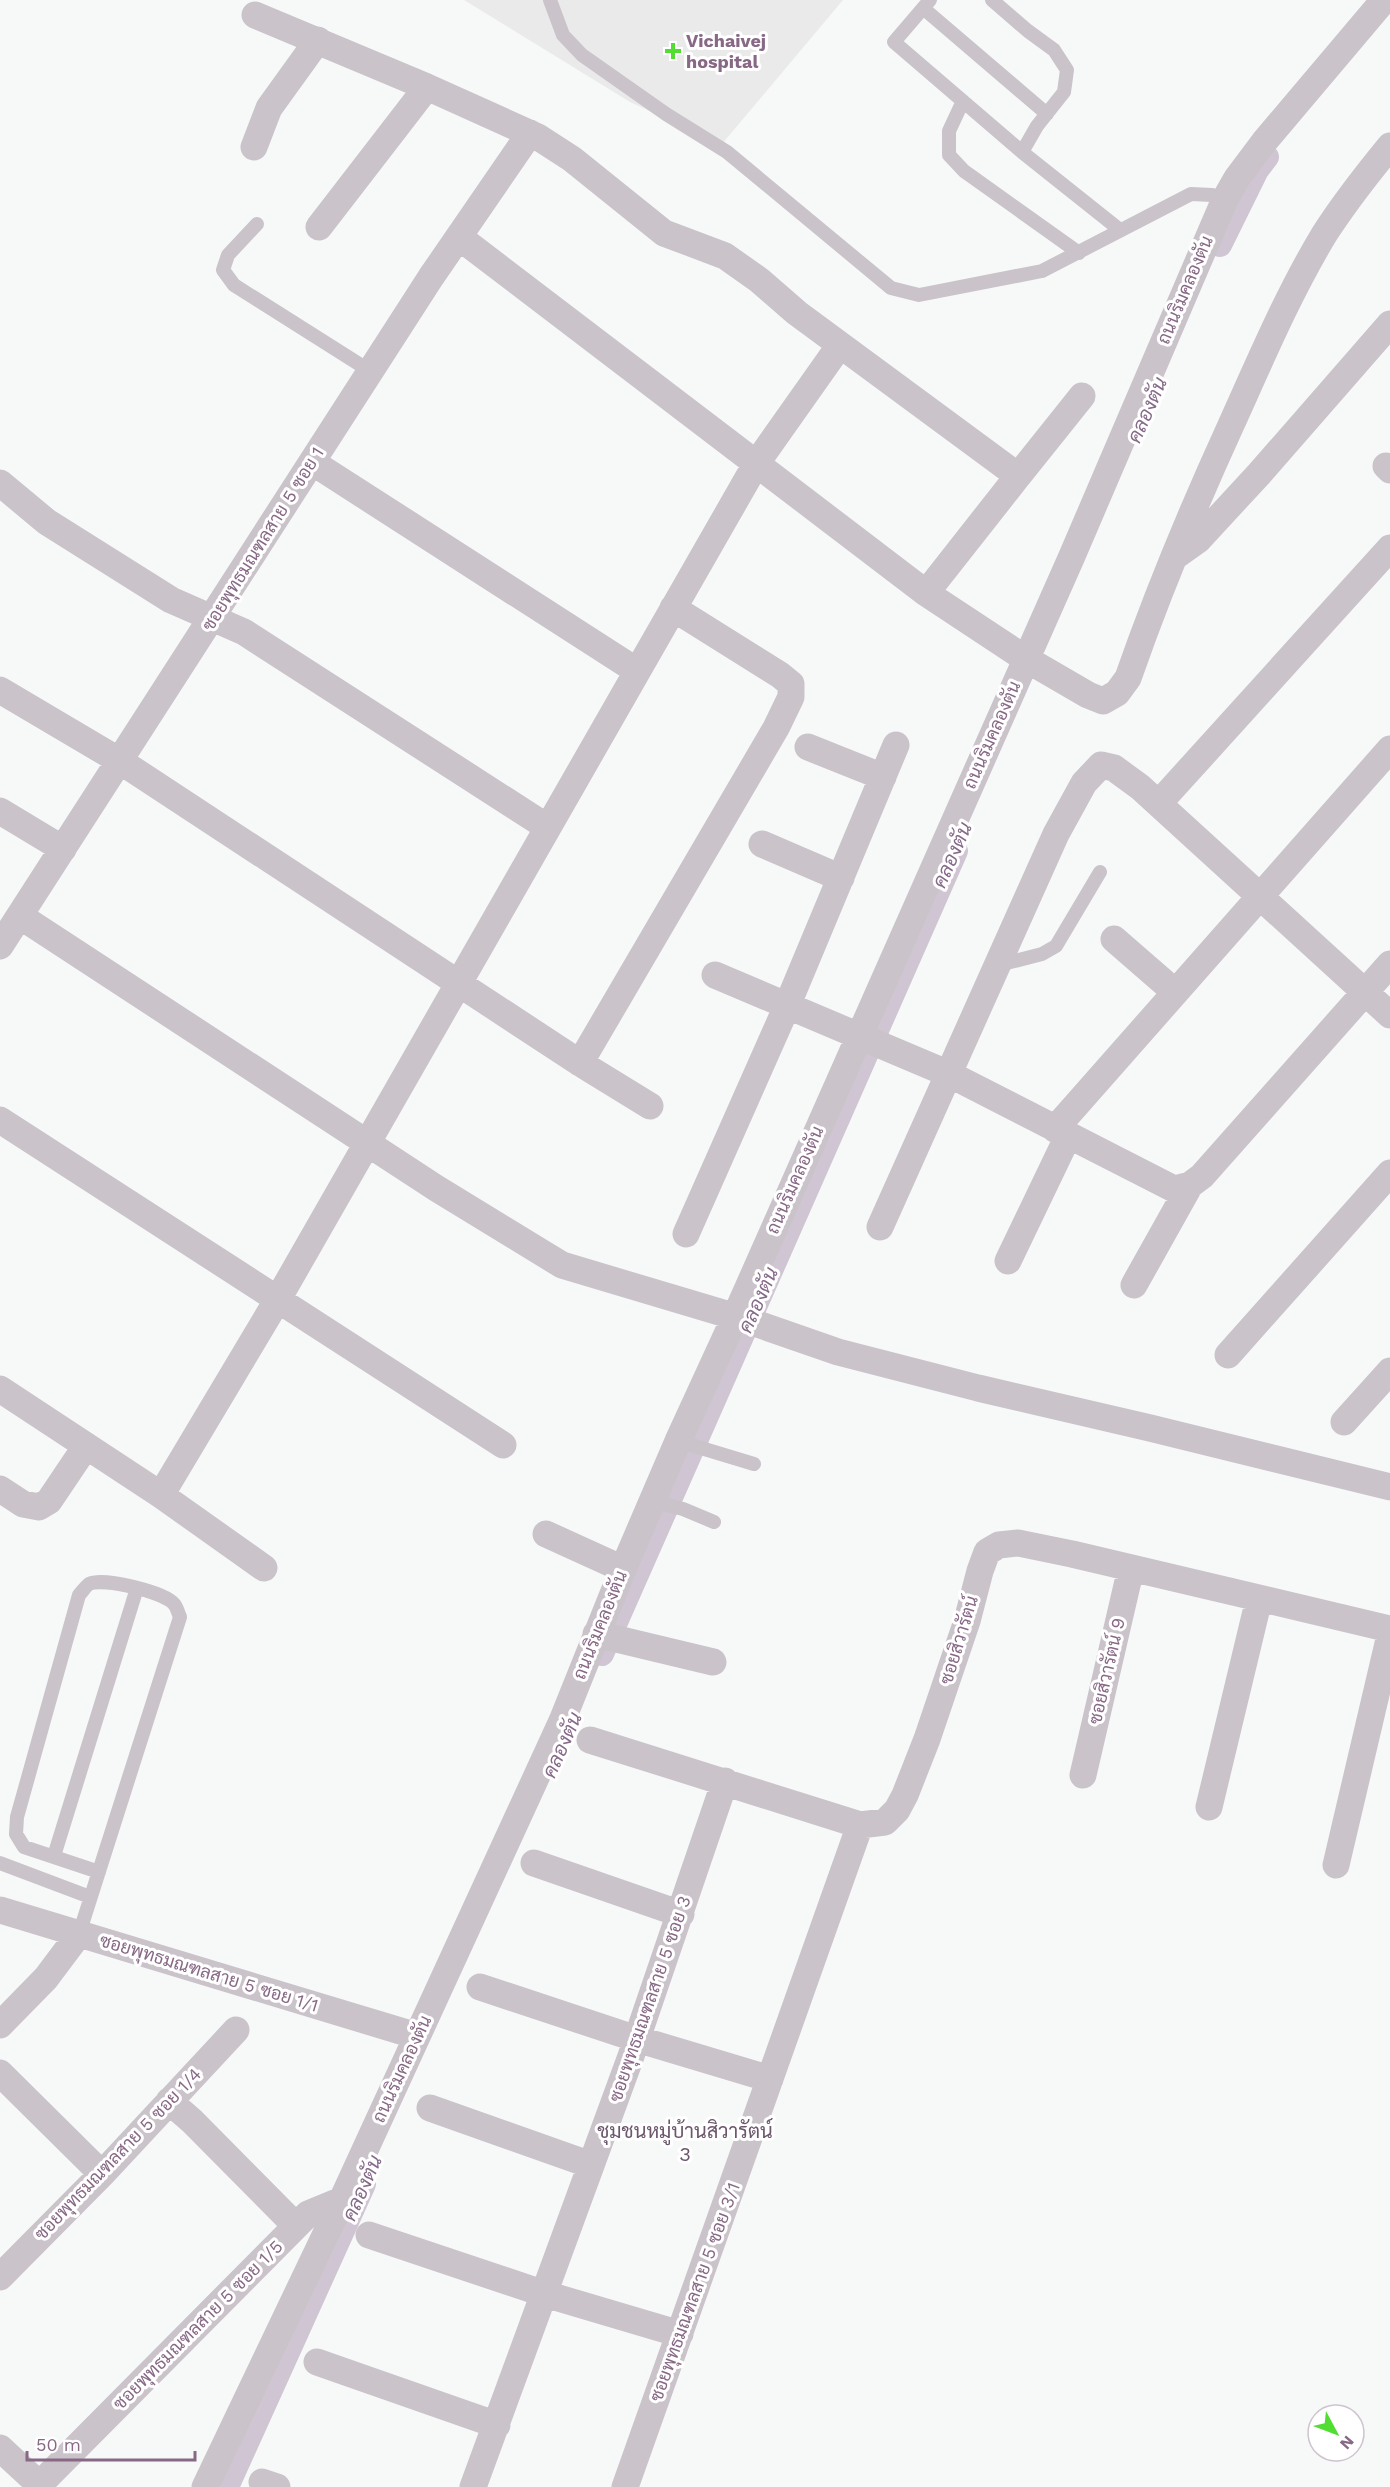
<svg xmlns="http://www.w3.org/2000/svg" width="1390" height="2487" font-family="'Work Sans',Sarabun,sans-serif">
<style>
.built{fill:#eaeaeb}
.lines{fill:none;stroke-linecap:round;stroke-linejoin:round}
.canal{stroke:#d0c5d2;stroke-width:24}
.lane{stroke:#cac3ca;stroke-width:14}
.street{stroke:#cac3ca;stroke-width:27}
.poi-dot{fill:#52dd33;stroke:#fff;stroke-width:2}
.labels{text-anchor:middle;stroke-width:6;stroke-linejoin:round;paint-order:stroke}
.poi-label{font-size:18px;font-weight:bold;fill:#876986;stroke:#fff;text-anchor:start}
.street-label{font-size:18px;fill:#876986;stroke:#fff}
.water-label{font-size:20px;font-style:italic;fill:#856a89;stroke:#fff}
.neighbourhood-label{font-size:20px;fill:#6c576c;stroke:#fff}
</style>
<rect width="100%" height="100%" fill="#f7f9f8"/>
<path class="built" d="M 464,0 L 843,0 L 722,144 L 630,102 Z"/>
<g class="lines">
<path class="canal" d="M 1220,245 L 1257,170 L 1267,157
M 602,1654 L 956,851
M 227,2487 L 364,2184"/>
<path class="lane" d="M 550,0 L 563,35 L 582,55 L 666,114 L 727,152 L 891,288 L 919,295 L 1042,271 L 1191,194 L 1212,195 L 1225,199
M 930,0 L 894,42 L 1022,152 L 1120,230
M 992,0 L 1028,31 L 1054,50 L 1067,70 L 1064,92 L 1037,126 L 1022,152
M 923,8 L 1047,114
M 963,101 L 949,131 L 949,155 L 964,171 L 1079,253
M 257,224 L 228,255 L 223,270 L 234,285 L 370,371
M 999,965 L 1042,954 L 1056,946 L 1100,872
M 678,1441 L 754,1464
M 652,1501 L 683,1509 L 714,1522
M 54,1856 L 137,1588
M 0,1863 L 90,1897
M 79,1934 L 180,1617 C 178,1613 177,1607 174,1604 C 164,1592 103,1577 89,1584 C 86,1586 82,1592 79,1595 L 17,1817 L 16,1834 L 24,1847 L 99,1872"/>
<path class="street" d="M 255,15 L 427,87 L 538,137 L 572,159 L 664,233 L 725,256 L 759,280 L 797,313 L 1018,476 L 1082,396
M 254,147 L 269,108 L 318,40
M 319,227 L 427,87
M 459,237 L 926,593 L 1026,659 L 1088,695 L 1103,701 L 1117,693 L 1128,678 C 1158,592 1193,508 1231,425 C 1260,361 1288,294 1325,233 C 1345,202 1367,174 1390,146
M 312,462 L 637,671
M 1386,466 L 1390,470
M 0,483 L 47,522 L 171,600 L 244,632 L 547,827
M 1177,555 L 1198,540 L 1259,474 L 1390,324
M 926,593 L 1018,476
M 0,690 L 120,761 L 580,1063 L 650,1106
M 808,747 L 883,777
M 1159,803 L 1390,548
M 0,811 L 63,849
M 762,844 L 841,878
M 20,916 L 436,1188 L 562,1265 L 743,1319 L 838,1352 L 978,1388 L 1150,1428 L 1390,1487
M 1114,939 L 1175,992
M 0,946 L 431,277 L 530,133
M 715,975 L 949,1074 L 1174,1189 L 1190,1185 L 1202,1176 L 1390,964
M 580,1063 L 776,728 L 791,697 L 791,684 L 780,675 L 673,608
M 0,1120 L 503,1445
M 1055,1129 L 1390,749
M 880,1227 L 1056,834 L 1084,783 L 1101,765 L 1114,768 L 1140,787 L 1390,1015
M 686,1234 L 787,1006 L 896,745
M 1008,1261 L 1068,1136
M 1134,1285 L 1190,1185
M 1228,1355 L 1390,1173
M 0,1389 L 161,1495 L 264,1568
M 1344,1422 L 1390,1371
M 0,1489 L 23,1504 L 39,1507 L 49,1501 L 86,1446
M 161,1495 L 278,1299 L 756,464 L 840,345
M 546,1534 L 623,1569
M 596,1634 L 713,1662
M 590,1740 L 860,1825 L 885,1822 L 897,1810 L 905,1795 L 927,1739 L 967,1621 L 980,1571 L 987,1552 L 999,1545 L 1018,1543 L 1072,1554 L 1390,1629
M 1083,1775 L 1131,1568
M 1209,1807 L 1259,1599
M 534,1863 L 681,1914
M 1336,1865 L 1390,1635
M 0,1910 L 417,2036
M 480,1987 L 637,2039 L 770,2079
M 0,2025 L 46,1978 L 79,1934
M 0,2073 L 102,2174
M 169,2101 L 192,2121 L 296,2226
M 430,2108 L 591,2165
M 369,2235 L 545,2294 L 680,2334
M 0,2277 L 102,2174 L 236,2030
M 317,2362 L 497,2425
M 0,2448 L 42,2487
M 262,2482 L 277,2487
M 37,2487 L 308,2214 L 342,2200
M 205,2487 L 342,2200 L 562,1721 L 623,1569 L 678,1441 L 735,1317 L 1072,556 L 1225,199 L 1237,178 L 1264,142 L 1384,0
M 473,2487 L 630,2059 L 725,1781
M 625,2487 L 860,1825"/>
</g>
<path class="poi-dot" d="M670 42h6v6h6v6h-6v6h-6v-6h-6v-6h6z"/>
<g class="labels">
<g class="poi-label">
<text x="686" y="47">Vichaivej<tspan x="686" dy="21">hospital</tspan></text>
</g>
<g class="street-label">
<text transform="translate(1185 290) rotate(-67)" y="6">ถนนริมคลองตัน</text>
<text transform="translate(263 539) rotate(-58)" y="6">ซอยพุทธมณฑลสาย 5 ซอย 1</text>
<text transform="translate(992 735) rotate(-66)" y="6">ถนนริมคลองตัน</text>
<text transform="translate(795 1180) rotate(-66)" y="6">ถนนริมคลองตัน</text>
<text transform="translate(600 1625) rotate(-68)" y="6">ถนนริมคลองตัน</text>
<text transform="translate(959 1640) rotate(-73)" y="6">ซอยสิวารัตน์</text>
<text transform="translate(1107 1671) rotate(-77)" y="6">ซอยสิวารัตน์ 9</text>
<text transform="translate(209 1973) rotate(17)" y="6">ซอยพุทธมณฑลสาย 5 ซอย 1/1</text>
<text transform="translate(650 1999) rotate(-71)" y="6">ซอยพุทธมณฑลสาย 5 ซอย 3</text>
<text transform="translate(402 2069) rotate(-65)" y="6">ถนนริมคลองตัน</text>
<text transform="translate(118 2154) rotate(-46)" y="6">ซอยพุทธมณฑลสาย 5 ซอย 1/4</text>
<text transform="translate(695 2292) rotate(-70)" y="6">ซอยพุทธมณฑลสาย 5 ซอย 3/1</text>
<text transform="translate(198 2325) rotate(-45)" y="6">ซอยพุทธมณฑลสาย 5 ซอย 1/5</text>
</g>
<g class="water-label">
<text transform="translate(1147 410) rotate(-66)" y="7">คลองตัน</text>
<text transform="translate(952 855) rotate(-66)" y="7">คลองตัน</text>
<text transform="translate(758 1300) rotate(-66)" y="7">คลองตัน</text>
<text transform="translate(562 1745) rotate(-66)" y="7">คลองตัน</text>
<text transform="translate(362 2188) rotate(-66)" y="7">คลองตัน</text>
</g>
<g class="neighbourhood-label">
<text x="685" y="2138">ชุมชนหมู่บ้านสิวารัตน์<tspan x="685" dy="23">3</tspan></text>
</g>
</g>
<g transform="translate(1336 2433) rotate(131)"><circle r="28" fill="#ffffff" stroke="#cfc3cf" stroke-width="1.5"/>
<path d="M0-4.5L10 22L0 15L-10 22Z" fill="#52dd33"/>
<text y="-9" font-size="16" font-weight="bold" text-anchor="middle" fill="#876986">N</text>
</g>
<path d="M27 2451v9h168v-9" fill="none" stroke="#876986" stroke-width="3"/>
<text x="36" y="2451" font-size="18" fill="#876986" stroke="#ffffff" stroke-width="4.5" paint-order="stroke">50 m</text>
</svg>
